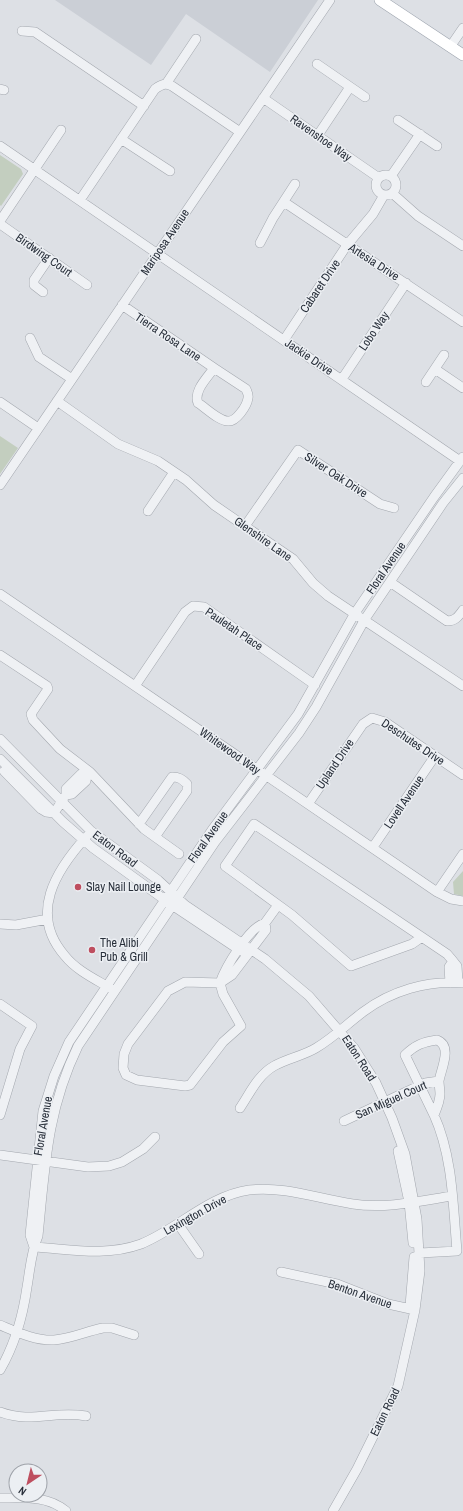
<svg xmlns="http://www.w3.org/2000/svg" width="463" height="1511" font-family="'Archivo Narrow',sans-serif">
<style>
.built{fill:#cbcfd6}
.green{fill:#c3cebf}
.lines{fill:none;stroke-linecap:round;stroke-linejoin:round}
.minor-casing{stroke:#a3a7ae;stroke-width:10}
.major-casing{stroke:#9ea5af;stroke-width:12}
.minor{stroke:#eff1f4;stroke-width:9}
.major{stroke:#fff;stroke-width:11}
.poi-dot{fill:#be4e5f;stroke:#eceff3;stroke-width:1.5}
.labels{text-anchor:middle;stroke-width:3;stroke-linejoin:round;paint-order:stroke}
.street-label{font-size:12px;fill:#282f3a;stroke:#eceff3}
.poi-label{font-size:12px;fill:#282f3a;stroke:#eceff3;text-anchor:start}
</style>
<rect width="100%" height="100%" fill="#dde0e5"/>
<path class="built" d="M 55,0 L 318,0 L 270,72 L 186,14 L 151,65 Z"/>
<path class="green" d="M 0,155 L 21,169 L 23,174 L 1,206 L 0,205 Z
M 0,436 L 18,448 L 0,474 Z
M 463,871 L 463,896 L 454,894 L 453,882 Z"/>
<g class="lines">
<defs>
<path id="minor" d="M 22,31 L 35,32 L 144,106
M 450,47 L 463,28
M 317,64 L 365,97
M 166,84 L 196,39
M 0,89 L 4,90
M 263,98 L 379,178
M 398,120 L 437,146
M 318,135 L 350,87
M 121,139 L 170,171
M 0,146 L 460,461
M376 185a10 10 0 1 1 20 0a10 10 0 1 1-20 0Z
M 391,176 L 420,134
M 392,193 L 418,216 L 463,246
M 80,200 L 155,89 C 162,84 165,83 172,86 L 240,132
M 284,202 L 463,322
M 0,221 L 61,130
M 0,224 L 87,285
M 260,243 L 273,218 L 295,184
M 43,292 L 34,285 L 34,280 L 49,258
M 122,305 L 214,368 C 208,377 193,391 198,403 C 206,408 219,421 228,421 C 236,422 247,406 248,398 C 249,395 247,392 246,389 L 214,368
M 30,338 L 39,357 L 72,379
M 284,340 L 347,245 L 373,214 L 384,195
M 435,369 L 463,388
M 342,379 L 406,283
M 426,382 L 444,355
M 57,401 L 118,444 L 158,461 L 186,480 L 214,505 L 293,559 L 313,583 L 328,596 L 463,686
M 0,402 L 38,428
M 0,485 L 330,0
M 148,511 L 174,472
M 245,526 L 298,450 L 380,504 L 394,508
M 390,582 L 447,621 C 455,621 458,617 463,610
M 0,594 L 437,892 L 451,899 L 463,901
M 0,655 L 47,686 L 48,689 L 31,714 L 33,720 L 60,749 L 90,772 L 87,775 L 86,781 L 72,794 L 66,795
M 135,686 L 185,612 L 193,606 L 204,607 L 315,685
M 0,739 L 91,831 L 158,880 L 185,905 L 265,959 L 309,996 L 354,1048 L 376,1083 L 392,1118 L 405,1154 L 417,1219 L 420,1271 L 415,1310 L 398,1386 L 357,1469 L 333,1511
M 0,759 L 63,822 L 93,848 L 172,905 L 241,951
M 4,771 L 41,809 L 46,812 L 54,813 L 66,795 L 66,789 L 81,774 L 87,775
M 90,772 L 144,829 L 179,854
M 308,804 L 363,724 L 372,718 L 385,722 L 463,775
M 139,824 L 172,777 C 179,777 182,779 187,784 L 187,791 L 155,837
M 87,836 C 56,870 28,914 65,956 C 76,970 95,979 110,988
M 373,847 L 435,756
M 437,892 L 463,854
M 265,923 L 266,930 L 232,975 L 220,983 C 225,968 249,927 265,923 Z
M 265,923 L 278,905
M 0,924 L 16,925 L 48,919
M 422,937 L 412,944 L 351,966 L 292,915 L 225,866 L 254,824 L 447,954 L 453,961
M 185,982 L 220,983 L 223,994 L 241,1026 L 223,1042 L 190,1085 L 185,1086 L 137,1080 L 126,1075 L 123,1068 L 124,1054 L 128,1044 L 168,991 Z
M 450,983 L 449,967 L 453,961 L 457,966 L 458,982
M 0,1004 L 32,1026 L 20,1049 L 0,1115
M 437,1040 C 453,1046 441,1069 439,1081 C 439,1085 440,1090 440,1094 C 440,1101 437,1108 434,1115 L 405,1055 C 415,1045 423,1042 437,1040 Z
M 240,1108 C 250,1093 258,1075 274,1066 C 288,1058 303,1056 316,1048 C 333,1038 347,1024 363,1012 C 391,991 427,980 463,983
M 344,1121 L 425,1083 L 439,1081
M 398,1151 L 409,1202 L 413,1243
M 0,1155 L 88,1167 L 109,1166 L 122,1162 L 143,1149 L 155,1137
M 178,1224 L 199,1254
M 34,1247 L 30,1235 L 43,1111 L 54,1076 L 69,1042 L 212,830 L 298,714 L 355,613 L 434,497 L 463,457
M 34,1247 C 70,1249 105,1257 141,1244 C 178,1229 208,1196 249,1190 C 286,1186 318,1199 353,1204 C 386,1209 420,1201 452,1196
M 420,1253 L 457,1251 C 453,1206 453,1157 434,1115
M 281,1272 L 337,1284 L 388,1304 L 415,1310
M 410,1306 L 414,1257
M 0,1325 C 17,1332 36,1341 54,1340 C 71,1339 87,1331 103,1328 L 112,1328 L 134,1335
M 0,1370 C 14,1346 23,1315 27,1287 C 30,1270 31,1252 38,1236 C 45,1166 47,1110 78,1046 L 215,842 L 299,733 L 316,707 L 365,619 L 443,503 L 463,478
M 0,1412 C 32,1424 54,1410 86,1416
M 0,1498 C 23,1498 47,1495 66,1511"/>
<path id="major" d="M 380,0 L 463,55"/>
</defs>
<use href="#minor" class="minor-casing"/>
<use href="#major" class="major-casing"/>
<use href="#minor" class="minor"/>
<use href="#major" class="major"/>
</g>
<g class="poi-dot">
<circle cx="78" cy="887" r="4"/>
<circle cx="92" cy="950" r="4"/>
</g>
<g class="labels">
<g class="street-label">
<text transform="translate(321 138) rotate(35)" y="4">Ravenshoe Way</text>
<text transform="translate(165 242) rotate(-56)" y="4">Mariposa Avenue</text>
<text transform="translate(44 255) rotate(35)" y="4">Birdwing Court</text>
<text transform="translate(374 262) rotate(33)" y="4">Artesia Drive</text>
<text transform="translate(320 286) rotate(-56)" y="4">Cabaret Drive</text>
<text transform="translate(374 331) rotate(-56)" y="4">Lobo Way</text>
<text transform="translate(168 337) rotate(34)" y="4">Tierra Rosa Lane</text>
<text transform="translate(309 357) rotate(34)" y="4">Jackie Drive</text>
<text transform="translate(336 475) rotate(33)" y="4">Silver Oak Drive</text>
<text transform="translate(263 539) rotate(35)" y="4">Glenshire Lane</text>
<text transform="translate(386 568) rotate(-56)" y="4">Floral Avenue</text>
<text transform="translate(234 629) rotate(34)" y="4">Pauletah Place</text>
<text transform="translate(413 742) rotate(34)" y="4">Deschutes Drive</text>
<text transform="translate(230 751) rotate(35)" y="4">Whitewood Way</text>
<text transform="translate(335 764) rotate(-56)" y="4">Upland Drive</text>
<text transform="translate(404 802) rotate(-56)" y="4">Lovell Avenue</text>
<text transform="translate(208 837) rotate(-55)" y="4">Floral Avenue</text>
<text transform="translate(115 849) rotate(37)" y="4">Eaton Road</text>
<text transform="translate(359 1058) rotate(57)" y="4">Eaton Road</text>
<text transform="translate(391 1100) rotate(-24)" y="4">San Miguel Court</text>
<text transform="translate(43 1126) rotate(-80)" y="4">Floral Avenue</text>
<text transform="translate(195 1215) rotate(-29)" y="4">Lexington Drive</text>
<text transform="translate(360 1294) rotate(19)" y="4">Benton Avenue</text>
<text transform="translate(385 1412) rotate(-64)" y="4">Eaton Road</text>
</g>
<g class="poi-label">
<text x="86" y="891">Slay Nail Lounge</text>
<text x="100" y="947">The Alibi<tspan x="100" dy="14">Pub &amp; Grill</tspan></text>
</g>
</g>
<g transform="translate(28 1483) rotate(215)"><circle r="19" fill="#eceff3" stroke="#9ea2a9"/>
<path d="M0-3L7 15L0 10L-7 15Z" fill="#be4e5f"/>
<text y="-6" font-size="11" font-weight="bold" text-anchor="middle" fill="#282f3a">N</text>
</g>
</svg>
